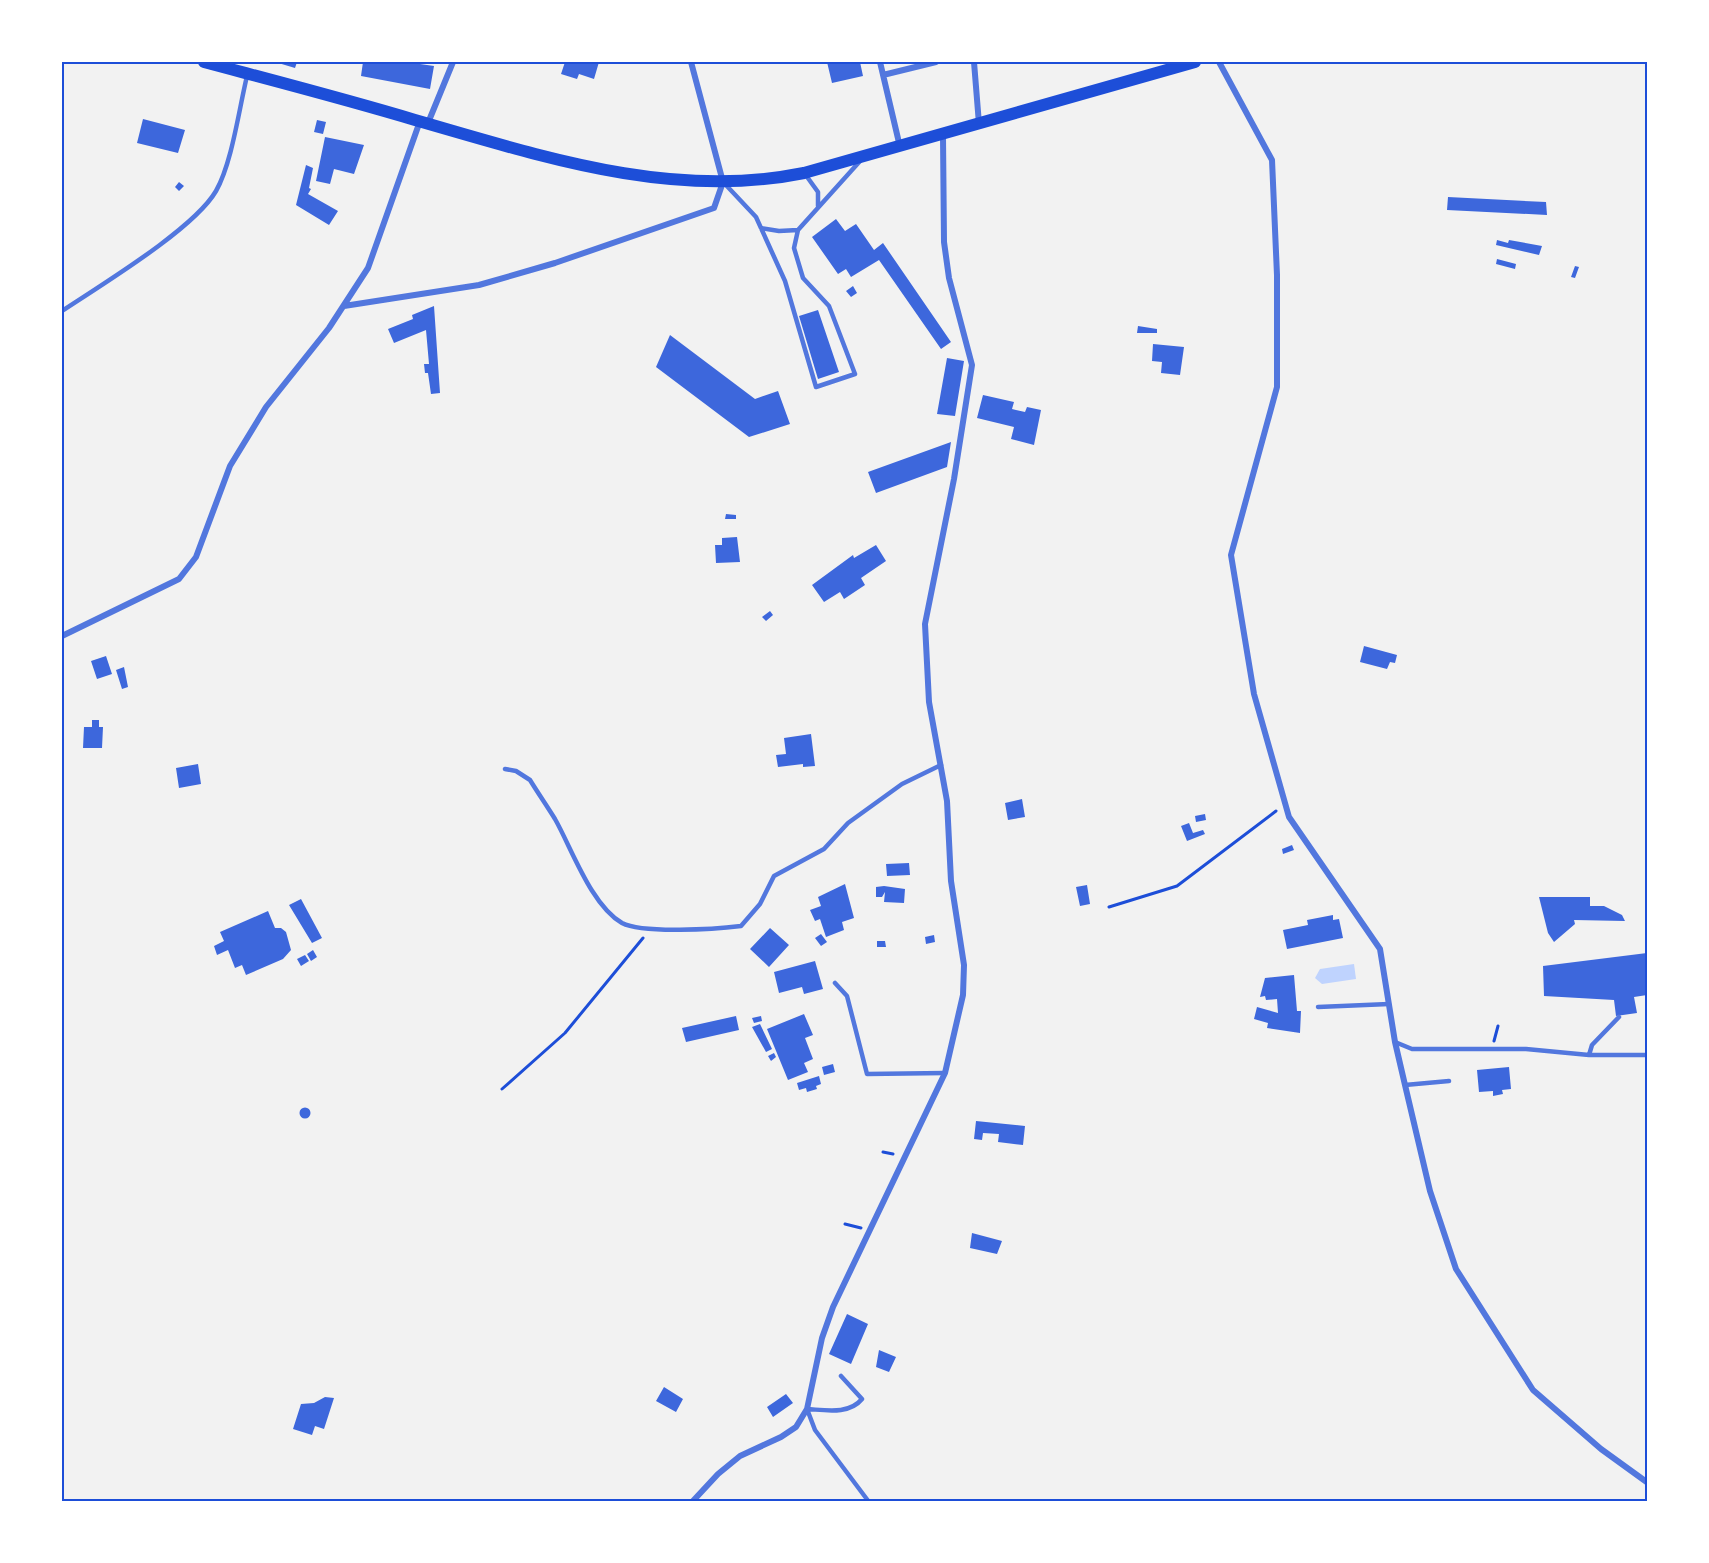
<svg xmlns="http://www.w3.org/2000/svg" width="1709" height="1563" font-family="Jost,sans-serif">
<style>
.water{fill:#bfd3fe}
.building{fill:#3d67dc}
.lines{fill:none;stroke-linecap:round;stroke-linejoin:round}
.path{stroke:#1d4ed8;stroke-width:3}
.service{stroke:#5277de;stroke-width:4.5}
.minor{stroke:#5277de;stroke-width:6}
.secondary{stroke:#1d4ed8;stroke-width:12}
.neatline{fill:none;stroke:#1d4ed8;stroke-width:2}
</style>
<rect width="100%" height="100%" fill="#f2f2f2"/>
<path class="water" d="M 1354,964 L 1356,979 L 1322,984 L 1315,978 L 1320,969 Z"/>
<path class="building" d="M 275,62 L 297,62 L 295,68 Z
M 363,62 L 406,62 L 434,66 L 430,89 L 361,76 Z
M 565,62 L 599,62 L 594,79 L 579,74 L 577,79 L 561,74 Z
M 827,62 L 860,62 L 863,76 L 832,83 Z
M 143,119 L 185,130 L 178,153 L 137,143 Z
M 317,120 L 326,122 L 323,134 L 314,132 Z
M 325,137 L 364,145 L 354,174 L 334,169 L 330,184 L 316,181 Z
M 306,165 L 313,168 L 309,188 L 311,189 L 308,194 L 338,211 L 329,225 L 296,205 Z
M 179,182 L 184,186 L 179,191 L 175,187 Z
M 1448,197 L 1546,202 L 1547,215 L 1447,210 Z
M 836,219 L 845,231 L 856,224 L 874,250 L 883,243 L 951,342 L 941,349 L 879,260 L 851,277 L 846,269 L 838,274 L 812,237 Z
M 1497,240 L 1508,243 L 1509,240 L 1542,246 L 1539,255 L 1496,245 Z
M 1497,259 L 1516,264 L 1515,269 L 1496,264 Z
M 1575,266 L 1579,267 L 1575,278 L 1571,277 Z
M 853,286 L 857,293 L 851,297 L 846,291 Z
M 434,306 L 440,393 L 431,394 L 428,373 L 425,373 L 424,364 L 429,364 L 426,330 L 394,343 L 388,329 L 413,319 L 412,315 Z
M 818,310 L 839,372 L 818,379 L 799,316 Z
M 1138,326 L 1157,329 L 1157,333 L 1137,333 Z
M 670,335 L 755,399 L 778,391 L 790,424 L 749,437 L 656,367 Z
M 1153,344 L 1184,347 L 1180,375 L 1161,373 L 1162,362 L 1152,361 Z
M 947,358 L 964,361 L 955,416 L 937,414 Z
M 983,395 L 1014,402 L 1012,409 L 1025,412 L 1027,407 L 1041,410 L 1034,445 L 1011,439 L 1014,427 L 977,418 Z
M 951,442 L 947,467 L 876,493 L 868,472 Z
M 726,514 L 736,515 L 736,519 L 725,519 Z
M 737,537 L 740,562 L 716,563 L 715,545 L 722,545 L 722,538 Z
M 876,545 L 886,561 L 861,578 L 865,585 L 844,599 L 840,592 L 824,602 L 812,585 L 853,555 L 854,558 Z
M 770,611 L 773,615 L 766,621 L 762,617 Z
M 1364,646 L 1397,655 L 1395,663 L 1390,662 L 1387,669 L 1360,662 Z
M 106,656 L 112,674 L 97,679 L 91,661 Z
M 124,667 L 128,687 L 122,689 L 116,670 Z
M 92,720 L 99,720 L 99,727 L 103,727 L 102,748 L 83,748 L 84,727 L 92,727 Z
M 811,734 L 815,766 L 803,767 L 803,764 L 778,767 L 776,755 L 786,754 L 784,738 Z
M 198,764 L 201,784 L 179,788 L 176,768 Z
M 1022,799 L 1025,817 L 1008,820 L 1005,803 Z
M 1205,814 L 1206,820 L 1196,822 L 1195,816 Z
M 1189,823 L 1193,833 L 1203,830 L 1205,834 L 1187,841 L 1181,826 Z
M 1292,845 L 1294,850 L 1283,854 L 1282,849 Z
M 909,863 L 910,875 L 887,876 L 886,864 Z
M 845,884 L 854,918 L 842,922 L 844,930 L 826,937 L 820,919 L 815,921 L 810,910 L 821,906 L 818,897 Z
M 1087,885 L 1090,904 L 1080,906 L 1076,887 Z
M 884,886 L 905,889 L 904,903 L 884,902 L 885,892 L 882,897 L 876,897 L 876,887 Z
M 1539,897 L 1590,897 L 1590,906 L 1604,906 L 1622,915 L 1625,921 L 1574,920 L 1575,924 L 1554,942 L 1548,933 Z
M 301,899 L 322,938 L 312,943 L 289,905 Z
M 268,911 L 275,928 L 281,928 L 286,932 L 291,950 L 283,959 L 246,975 L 242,965 L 235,968 L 228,950 L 217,955 L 214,946 L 224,941 L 220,932 Z
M 1333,915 L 1333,920 L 1339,919 L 1343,938 L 1287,949 L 1283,930 L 1308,925 L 1307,920 Z
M 770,928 L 789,945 L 769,967 L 750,949 Z
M 821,934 L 827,942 L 821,946 L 815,938 Z
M 934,935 L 935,942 L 926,944 L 925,937 Z
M 877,941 L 885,941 L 886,947 L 877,947 Z
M 313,950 L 317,957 L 311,961 L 307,954 Z
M 1647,953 L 1647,995 L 1634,997 L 1637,1013 L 1616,1016 L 1614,1000 L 1544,996 L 1543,966 Z
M 305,955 L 309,961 L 301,966 L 297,959 Z
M 815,961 L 823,989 L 804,994 L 802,987 L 779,993 L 774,972 Z
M 1294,975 L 1297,1011 L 1301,1011 L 1300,1033 L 1267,1028 L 1268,1023 L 1254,1019 L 1257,1007 L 1278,1013 L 1277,999 L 1266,1000 L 1265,996 L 1260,997 L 1265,978 Z
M 804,1014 L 813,1035 L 805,1038 L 813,1059 L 804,1063 L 808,1072 L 788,1080 L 767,1029 Z
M 736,1016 L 739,1030 L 686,1042 L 682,1028 Z
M 761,1016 L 762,1021 L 754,1023 L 752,1018 Z
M 760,1024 L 772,1049 L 766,1052 L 752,1027 Z
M 774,1053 L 776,1057 L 771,1061 L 768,1056 Z
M 833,1064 L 835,1072 L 824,1075 L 822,1067 Z
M 1509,1067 L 1511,1089 L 1502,1090 L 1503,1094 L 1493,1096 L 1493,1091 L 1479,1092 L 1477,1070 Z
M 819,1076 L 821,1084 L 816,1086 L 817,1089 L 807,1092 L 806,1088 L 799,1090 L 797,1083 Z
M299.5 1113a5.5 5.5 0 1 1 11 0a5.5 5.5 0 1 1-11 0Z
M 976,1121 L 1025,1126 L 1023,1145 L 998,1142 L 999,1134 L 983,1133 L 982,1140 L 974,1139 Z
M 972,1233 L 1002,1241 L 997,1254 L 970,1248 Z
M 847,1314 L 868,1324 L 851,1364 L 829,1354 Z
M 879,1350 L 896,1357 L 889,1372 L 876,1367 Z
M 664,1387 L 683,1399 L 676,1412 L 656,1401 Z
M 786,1394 L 793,1403 L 773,1417 L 767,1407 Z
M 325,1397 L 334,1398 L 324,1429 L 315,1426 L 312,1435 L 293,1429 L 301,1404 L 314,1403 Z"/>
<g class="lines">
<path class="path" d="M 1109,907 L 1177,886 L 1276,811
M 1494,1041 L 1498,1026
M 502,1089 L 565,1033 L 643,938
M 883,1152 L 893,1154
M 845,1224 L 861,1228"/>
<path class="service" d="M 805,174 L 818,192 L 818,206
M 725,184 L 756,217 L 785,281 L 816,387 L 855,374 L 829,306 L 803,278 L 794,248 L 798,230 L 861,160
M 761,228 L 779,231 L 798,230
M 62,311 C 101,285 194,229 216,191 C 232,163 239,109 247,76
M 505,769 L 516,771 L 530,780 C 538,793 547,806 555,819 C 572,849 591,905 622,923 C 643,934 716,929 741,926 L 760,904 L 774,876 L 824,849 L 848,823 L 902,784 L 941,765
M 835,983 L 847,996 L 867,1074 L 945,1073
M 1318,1007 L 1389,1004
M 1395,1042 L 1412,1049 L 1526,1049 L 1589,1055 L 1648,1055
M 1589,1055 L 1592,1045 L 1619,1017
M 1405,1085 L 1449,1081
M 841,1376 L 862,1399 C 849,1415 825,1410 807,1409 L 815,1430 L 869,1502"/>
<path class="minor" d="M 880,62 L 900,147
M 974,62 L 979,124
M 1219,62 L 1272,160 L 1277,275 L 1277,387 L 1231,555 L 1254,694 L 1289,817 L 1380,949 L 1395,1042 L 1405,1085 L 1430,1191 L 1456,1269 L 1533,1390 L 1601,1449 L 1648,1483
M 883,75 L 936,62
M 428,123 L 453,62
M 344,306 L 479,285 L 555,263 L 714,208 L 723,182 L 691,62
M 62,636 L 179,579 L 196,557 L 230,466 L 266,407 L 329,328 L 368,268 L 420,121
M 692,1502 L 718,1474 L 740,1456 L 781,1437 L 796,1427 L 807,1409 L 822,1338 L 833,1307 L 945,1073 L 963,995 L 964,965 L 951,881 L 947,801 L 929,702 L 925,624 L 954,479 L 972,365 L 949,278 L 944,242 L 943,136"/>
<path class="secondary" d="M 204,62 C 275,81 345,99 415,120 C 541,156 671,200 804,173 L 1195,62"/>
</g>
<rect width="1709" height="1563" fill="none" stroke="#ffffff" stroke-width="126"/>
<rect x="63" y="63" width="1583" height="1437" class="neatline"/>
</svg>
